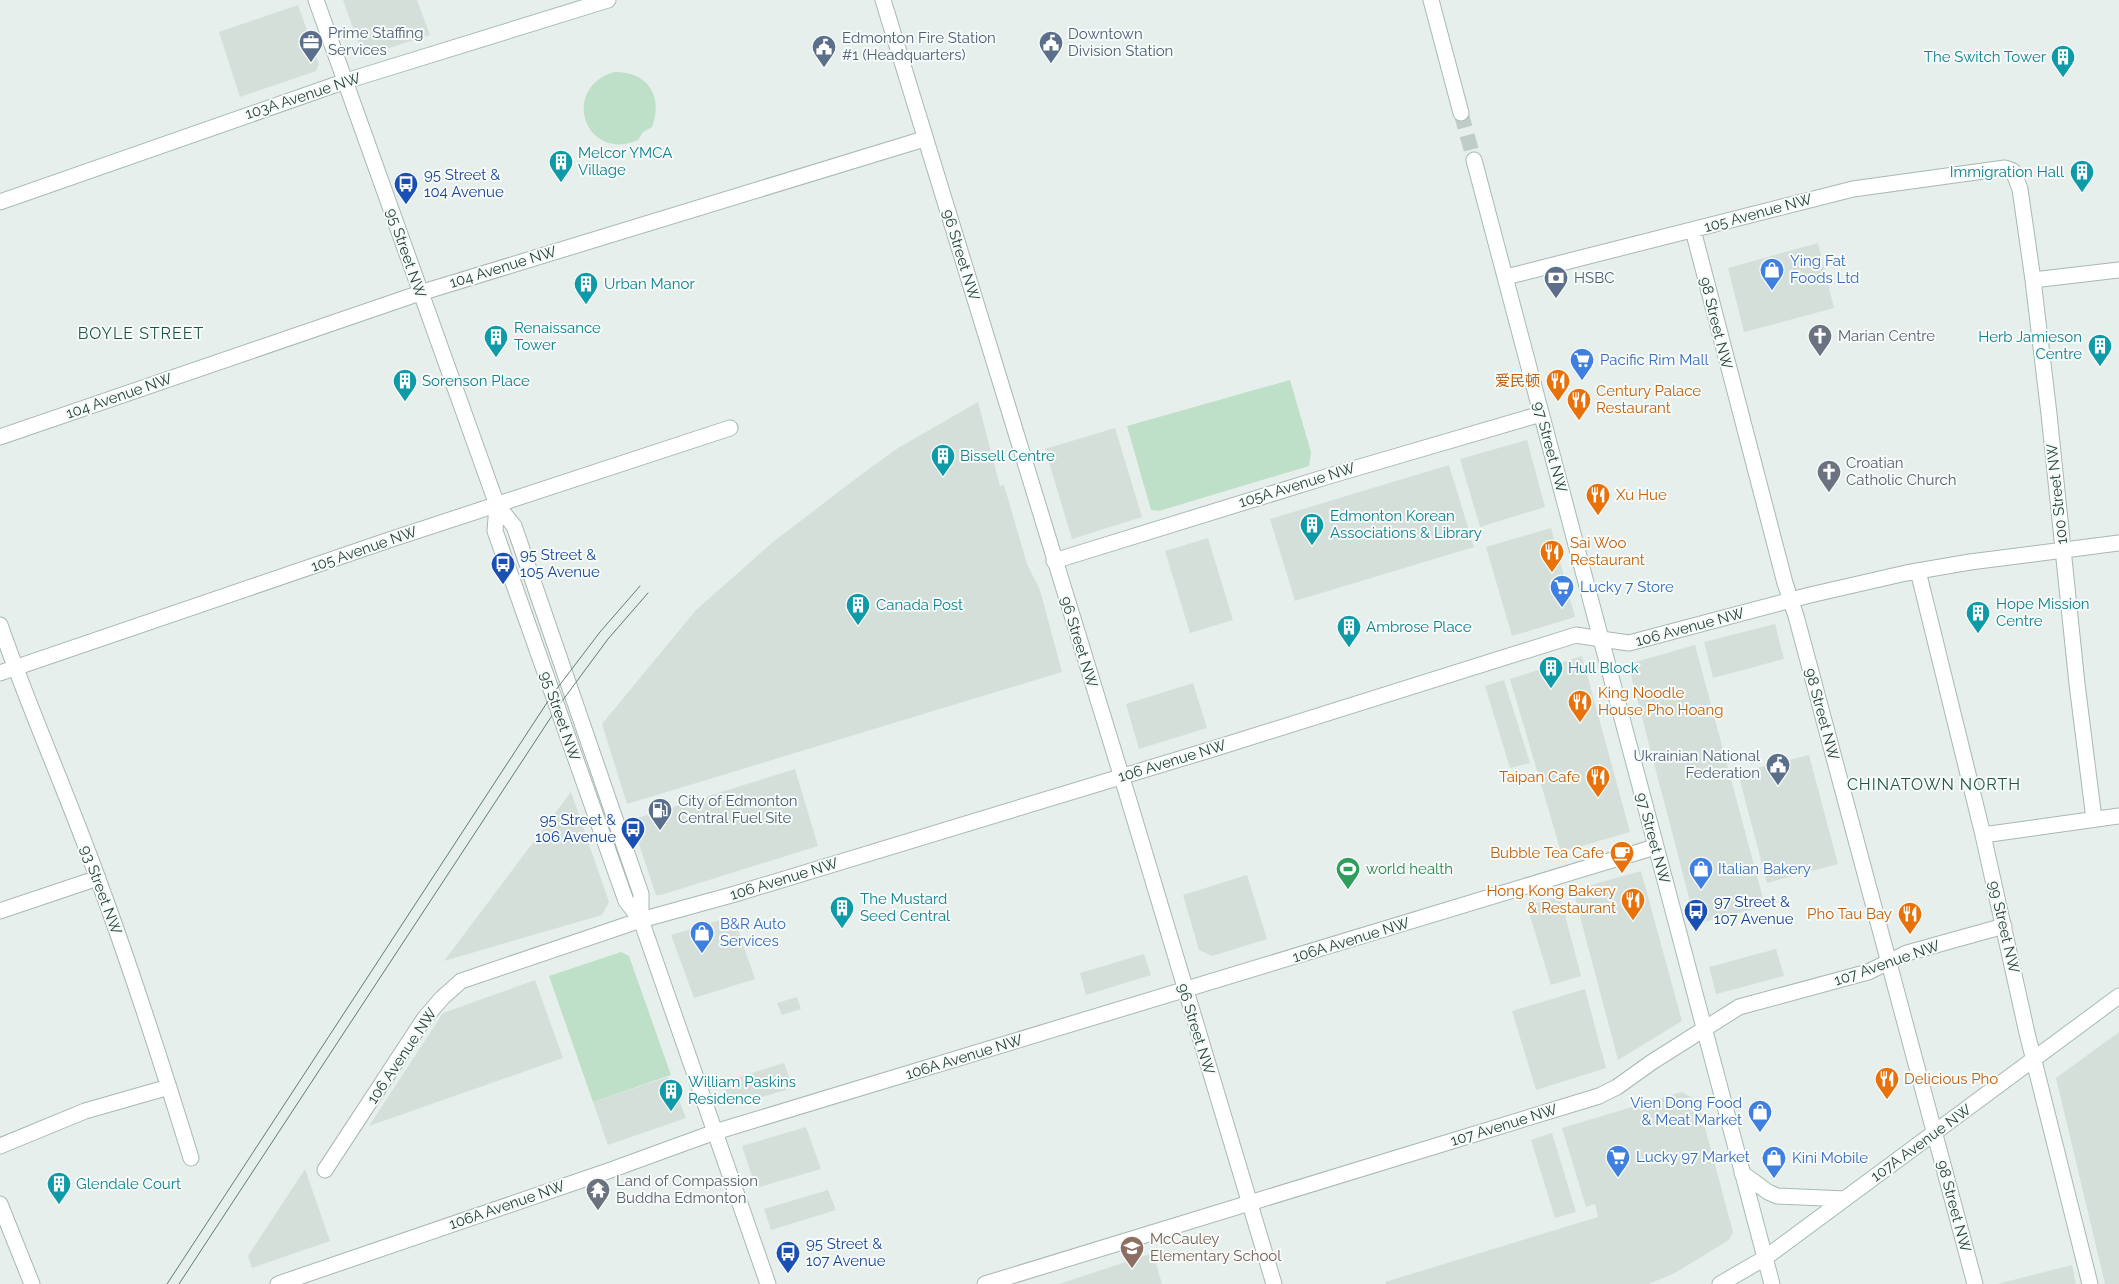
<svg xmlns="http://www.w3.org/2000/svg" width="2119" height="1284" font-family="Raleway,'Noto Sans SC',sans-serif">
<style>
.built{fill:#d4dfda}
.green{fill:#bfe0c8}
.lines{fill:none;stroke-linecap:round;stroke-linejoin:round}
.secondary-tunnel{stroke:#bfccc8;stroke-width:15;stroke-dasharray:15 8;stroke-linecap:butt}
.minor-casing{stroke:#a8b8b2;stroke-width:17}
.tertiary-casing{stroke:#a8b8b2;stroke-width:17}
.secondary-casing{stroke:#a4bbb3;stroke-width:17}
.minor{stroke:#fff;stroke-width:15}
.tertiary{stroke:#fff;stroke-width:15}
.secondary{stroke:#fff;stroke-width:15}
.tram{stroke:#5f7d75;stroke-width:1}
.labels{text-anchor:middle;stroke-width:4;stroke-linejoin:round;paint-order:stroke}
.service-label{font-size:15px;fill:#4e5e75;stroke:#f7fbf9;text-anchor:start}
.culture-label{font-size:15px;fill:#0d838f;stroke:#f7fbf9;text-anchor:start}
.street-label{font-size:15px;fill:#24423a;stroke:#f7fbf9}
.transit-label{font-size:15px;fill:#164399;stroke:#f7fbf9;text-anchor:start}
.shop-label{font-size:15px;fill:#366cbe;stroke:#f7fbf9;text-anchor:start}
.worship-label{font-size:15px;fill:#5b616d;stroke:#f7fbf9;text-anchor:start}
.food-label{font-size:15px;fill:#c56008;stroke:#f7fbf9;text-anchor:end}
.leisure-label{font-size:15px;fill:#27864d;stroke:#f7fbf9;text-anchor:start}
.education-label{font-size:15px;fill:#785e54;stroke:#f7fbf9;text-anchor:start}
.neighbourhood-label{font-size:16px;letter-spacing:1px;fill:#1f5548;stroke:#f7fbf9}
</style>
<rect width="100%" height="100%" fill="#e6efeb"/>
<path class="built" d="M 343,0 L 417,0 L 430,35 L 370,54 L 360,47 Z
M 298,5 L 319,64 L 316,71 L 240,97 L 219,32 Z
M 1818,243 L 1834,308 L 1744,332 L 1728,268 Z
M 978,402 L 1000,486 L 1004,485 L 1027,564 L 1040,590 L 1062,672 L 627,804 L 602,724 L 696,610 L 773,542 L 858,477 L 898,448 Z
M 1115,428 L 1142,517 L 1072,539 L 1045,449 Z
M 1527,440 L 1545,507 L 1480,527 L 1460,459 Z
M 1449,465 L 1474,547 L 1295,601 L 1270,519 Z
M 1551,528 L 1575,617 L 1512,636 L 1486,547 Z
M 1208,538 L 1233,620 L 1190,633 L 1165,551 Z
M 1775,624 L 1784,659 L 1713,678 L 1704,642 Z
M 1695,645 L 1765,906 L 1696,924 L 1628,664 Z
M 1582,656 L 1630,832 L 1561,852 L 1510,679 Z
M 1504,680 L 1530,763 L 1510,768 L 1485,686 Z
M 1193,683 L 1207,728 L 1139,749 L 1126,704 Z
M 1809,755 L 1838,864 L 1767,883 L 1738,773 Z
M 795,769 L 818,846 L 661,895 L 656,895 L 631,820 Z
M 571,792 L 609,902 L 602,915 L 444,961 Z
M 1641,871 L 1682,1021 L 1618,1060 L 1573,890 Z
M 1247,875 L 1267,939 L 1212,956 L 1199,950 L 1183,895 Z
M 1560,896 L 1581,976 L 1551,985 L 1527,906 Z
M 733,916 L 755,979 L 694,998 L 671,935 Z
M 1776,949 L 1784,976 L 1716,994 L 1709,967 Z
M 1144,954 L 1151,975 L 1086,995 L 1080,973 Z
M 535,980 L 563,1058 L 369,1126 L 443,1013 Z
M 1585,989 L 1606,1068 L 1536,1090 L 1512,1011 Z
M 797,997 L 801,1009 L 782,1015 L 777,1003 Z
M 2119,1032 L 2119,1284 L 2105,1284 L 2056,1078 Z
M 784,1063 L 793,1088 L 731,1106 L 723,1082 Z
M 668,1077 L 675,1097 L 678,1097 L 686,1118 L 608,1145 L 593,1102 Z
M 1682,1092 L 1698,1101 L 1733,1232 L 1729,1240 L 1675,1273 L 1649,1284 L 1386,1284 L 1385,1282 L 1598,1217 L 1595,1204 L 1586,1207 L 1562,1128 Z
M 806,1127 L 821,1169 L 756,1188 L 742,1146 Z
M 1552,1133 L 1576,1212 L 1555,1218 L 1531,1140 Z
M 305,1169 L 330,1241 L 252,1268 L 248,1256 Z
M 828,1190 L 836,1210 L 771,1230 L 764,1209 Z
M 1153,1253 L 1162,1284 L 1059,1284 Z
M 2072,1265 L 2076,1284 L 1997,1284 Z"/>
<path class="green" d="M 614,72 C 647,71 664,96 652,127 L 643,132 L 638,140 C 586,163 559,89 614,72 Z
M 1290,380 L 1311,452 L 1309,466 L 1159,511 L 1151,510 L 1127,426 Z
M 621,952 L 629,956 L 671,1075 L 593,1102 L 549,976 Z"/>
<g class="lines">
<path class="secondary-tunnel" d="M 1461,113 L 1474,160"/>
<defs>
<path id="minor" d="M 1693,230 L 1785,583 L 1796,616 L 1975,1284
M 1506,277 L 1853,189 L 2005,168 L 2013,171 L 2020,189 L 2033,280 L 2049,414 L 2077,684 L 2094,819
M 2033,280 L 2119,270
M 0,437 L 420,293 L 924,139
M 1054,561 L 1329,476 L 1541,414
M 1918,571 L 1983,835 L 2027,1033 L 2090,1284
M 0,625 C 30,711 67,793 98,879 C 132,971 162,1064 191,1158
M 0,673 L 389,540 L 730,428
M 1983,835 L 2119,816
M 0,911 L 98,878
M 0,1146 L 85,1111 L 169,1087
M 325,1170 L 424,1019 L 442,998 L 461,981 L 641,920 L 735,894 L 1216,748 L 1576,635 L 1601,639
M 278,1284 L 608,1171 L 715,1132 L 1655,847
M 985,1284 L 1599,1096 L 1617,1087 L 1652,1062 L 1739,1007 L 1868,972 L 1907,953 L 2004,926"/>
<path id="tertiary" d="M 316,0 L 497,505 L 514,526 L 641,894 L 641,920 L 768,1284
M 883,0 L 1130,804 L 1274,1284
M 497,505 L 495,531 L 626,901 L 641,920
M 1601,639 L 1629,643 L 1810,595 L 1906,573 L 1970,562 L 2119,543
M 0,1204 L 32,1284"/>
<path id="secondary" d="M 1431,0 L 1461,113
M 1474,160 L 1772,1284
M 0,202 L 346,81 L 608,0
M 1742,1173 L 1768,1192 L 1777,1196 L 1845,1199
M 1720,1284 L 1765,1258 L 2119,996"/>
</defs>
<use href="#minor" class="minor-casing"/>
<use href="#tertiary" class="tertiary-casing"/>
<use href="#secondary" class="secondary-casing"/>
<use href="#minor" class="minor"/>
<use href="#tertiary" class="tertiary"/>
<use href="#secondary" class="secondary"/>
<path class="tram" d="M 167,1284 L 552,695 L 600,632 L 640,586
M 179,1284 L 557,708 L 608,639 L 648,593"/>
</g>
<defs>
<symbol id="office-pin" viewBox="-11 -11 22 30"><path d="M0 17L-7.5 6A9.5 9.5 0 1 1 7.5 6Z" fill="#5c6f8a" stroke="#f7fbf9"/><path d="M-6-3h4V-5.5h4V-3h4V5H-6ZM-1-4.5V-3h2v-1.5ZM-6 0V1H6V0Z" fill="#fff"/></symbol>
<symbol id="civic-pin" viewBox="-11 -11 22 30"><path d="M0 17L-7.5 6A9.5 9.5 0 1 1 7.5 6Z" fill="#5c6f8a" stroke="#f7fbf9"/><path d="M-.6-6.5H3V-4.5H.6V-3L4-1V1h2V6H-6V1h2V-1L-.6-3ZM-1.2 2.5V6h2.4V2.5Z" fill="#fff"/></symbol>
<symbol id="building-pin" viewBox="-11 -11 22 30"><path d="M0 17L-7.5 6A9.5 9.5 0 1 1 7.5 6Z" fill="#0f9aa8" stroke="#f7fbf9"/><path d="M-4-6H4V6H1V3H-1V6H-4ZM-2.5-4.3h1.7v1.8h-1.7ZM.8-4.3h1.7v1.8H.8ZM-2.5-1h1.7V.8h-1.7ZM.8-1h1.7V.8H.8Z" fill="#fff"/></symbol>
<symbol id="bus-pin" viewBox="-11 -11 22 30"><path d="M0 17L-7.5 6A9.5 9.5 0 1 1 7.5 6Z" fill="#1a4fb4" stroke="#f7fbf9"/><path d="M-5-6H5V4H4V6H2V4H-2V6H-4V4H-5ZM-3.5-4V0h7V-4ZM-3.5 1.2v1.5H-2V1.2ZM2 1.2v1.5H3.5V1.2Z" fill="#fff"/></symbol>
<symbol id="shop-pin" viewBox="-11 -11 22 30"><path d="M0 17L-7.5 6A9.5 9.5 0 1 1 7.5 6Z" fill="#3f7fe0" stroke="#f7fbf9"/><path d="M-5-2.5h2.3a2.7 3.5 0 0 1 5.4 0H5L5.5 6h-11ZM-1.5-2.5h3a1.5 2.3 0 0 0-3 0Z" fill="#fff"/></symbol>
<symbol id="bank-pin" viewBox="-11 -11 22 30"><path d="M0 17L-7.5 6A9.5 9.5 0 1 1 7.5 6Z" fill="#5c6f8a" stroke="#f7fbf9"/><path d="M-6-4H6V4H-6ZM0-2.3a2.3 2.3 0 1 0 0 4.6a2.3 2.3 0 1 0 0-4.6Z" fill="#fff"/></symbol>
<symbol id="church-pin" viewBox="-11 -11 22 30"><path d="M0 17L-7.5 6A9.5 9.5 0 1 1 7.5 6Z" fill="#6b7280" stroke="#f7fbf9"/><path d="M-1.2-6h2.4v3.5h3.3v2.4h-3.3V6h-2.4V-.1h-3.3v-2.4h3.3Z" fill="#fff"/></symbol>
<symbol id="supermarket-pin" viewBox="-11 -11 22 30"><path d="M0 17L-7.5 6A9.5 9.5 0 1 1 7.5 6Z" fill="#3f7fe0" stroke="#f7fbf9"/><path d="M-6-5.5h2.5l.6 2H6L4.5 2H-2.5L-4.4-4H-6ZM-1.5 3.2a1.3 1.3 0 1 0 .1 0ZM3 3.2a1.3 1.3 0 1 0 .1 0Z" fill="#fff"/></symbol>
<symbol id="restaurant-pin" viewBox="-11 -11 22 30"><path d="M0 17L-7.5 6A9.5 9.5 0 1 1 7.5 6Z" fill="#e8710a" stroke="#f7fbf9"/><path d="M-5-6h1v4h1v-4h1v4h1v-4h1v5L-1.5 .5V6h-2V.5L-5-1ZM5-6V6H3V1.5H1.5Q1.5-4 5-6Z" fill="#fff"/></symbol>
<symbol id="fuel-pin" viewBox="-11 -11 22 30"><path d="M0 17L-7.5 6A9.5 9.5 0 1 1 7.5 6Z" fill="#5c6f8a" stroke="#f7fbf9"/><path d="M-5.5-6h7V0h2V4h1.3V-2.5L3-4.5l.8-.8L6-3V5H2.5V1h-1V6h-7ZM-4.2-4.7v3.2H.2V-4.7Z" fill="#fff"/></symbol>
<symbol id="cafe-pin" viewBox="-11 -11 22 30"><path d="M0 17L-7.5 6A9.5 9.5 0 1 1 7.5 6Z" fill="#e8710a" stroke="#f7fbf9"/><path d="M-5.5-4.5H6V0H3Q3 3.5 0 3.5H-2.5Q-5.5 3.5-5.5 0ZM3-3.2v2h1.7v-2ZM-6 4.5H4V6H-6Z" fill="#fff"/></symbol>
<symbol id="stadium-pin" viewBox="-11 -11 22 30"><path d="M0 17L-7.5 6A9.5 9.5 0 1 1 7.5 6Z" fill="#2e9e5b" stroke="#f7fbf9"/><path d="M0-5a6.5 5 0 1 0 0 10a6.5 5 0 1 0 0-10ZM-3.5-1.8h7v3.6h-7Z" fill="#fff"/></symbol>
<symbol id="temple-pin" viewBox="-11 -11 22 30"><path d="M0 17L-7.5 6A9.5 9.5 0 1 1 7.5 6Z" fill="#6b7280" stroke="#f7fbf9"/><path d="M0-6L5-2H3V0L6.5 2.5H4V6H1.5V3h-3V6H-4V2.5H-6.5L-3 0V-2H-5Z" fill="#fff"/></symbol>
<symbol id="school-pin" viewBox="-11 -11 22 30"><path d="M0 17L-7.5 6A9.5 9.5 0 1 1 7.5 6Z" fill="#8d6e63" stroke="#f7fbf9"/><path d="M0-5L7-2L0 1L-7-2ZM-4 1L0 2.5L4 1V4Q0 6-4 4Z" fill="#fff"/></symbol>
</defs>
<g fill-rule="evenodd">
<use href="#office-pin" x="297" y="28" width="28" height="38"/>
<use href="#civic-pin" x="1037" y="29" width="28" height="38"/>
<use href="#civic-pin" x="810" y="33" width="28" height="38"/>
<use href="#building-pin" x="2049" y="43" width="28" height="38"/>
<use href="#building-pin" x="547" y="148" width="28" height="38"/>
<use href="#building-pin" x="2068" y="158" width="28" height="38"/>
<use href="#bus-pin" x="392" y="170" width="28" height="38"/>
<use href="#shop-pin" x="1758" y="256" width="28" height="38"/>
<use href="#bank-pin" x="1542" y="264" width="28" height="38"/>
<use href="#building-pin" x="572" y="270" width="28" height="38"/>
<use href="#church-pin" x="1806" y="322" width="28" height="38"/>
<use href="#building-pin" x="482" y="323" width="28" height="38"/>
<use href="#building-pin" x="2086" y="332" width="28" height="38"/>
<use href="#supermarket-pin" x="1568" y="346" width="28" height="38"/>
<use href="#building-pin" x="391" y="367" width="28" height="38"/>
<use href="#restaurant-pin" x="1544" y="367" width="28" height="38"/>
<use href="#restaurant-pin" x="1565" y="386" width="28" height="38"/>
<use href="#building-pin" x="929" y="442" width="28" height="38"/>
<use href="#church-pin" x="1815" y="458" width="28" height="38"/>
<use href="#restaurant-pin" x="1584" y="481" width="28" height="38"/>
<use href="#building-pin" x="1298" y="511" width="28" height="38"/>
<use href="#restaurant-pin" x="1538" y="538" width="28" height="38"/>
<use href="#bus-pin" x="489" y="550" width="28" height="38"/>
<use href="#supermarket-pin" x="1548" y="573" width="28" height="38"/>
<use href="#building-pin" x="844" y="591" width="28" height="38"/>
<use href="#building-pin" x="1964" y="599" width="28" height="38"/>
<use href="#building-pin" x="1335" y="613" width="28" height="38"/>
<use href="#building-pin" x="1537" y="654" width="28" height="38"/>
<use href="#restaurant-pin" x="1566" y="688" width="28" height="38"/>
<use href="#civic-pin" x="1764" y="751" width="28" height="38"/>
<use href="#restaurant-pin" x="1584" y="763" width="28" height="38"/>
<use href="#fuel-pin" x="646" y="796" width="28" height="38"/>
<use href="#bus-pin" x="619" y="815" width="28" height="38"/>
<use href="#cafe-pin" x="1608" y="839" width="28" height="38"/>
<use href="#stadium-pin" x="1334" y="855" width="28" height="38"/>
<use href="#shop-pin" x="1687" y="855" width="28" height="38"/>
<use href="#restaurant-pin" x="1619" y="886" width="28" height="38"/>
<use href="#building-pin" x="828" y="894" width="28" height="38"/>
<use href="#bus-pin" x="1682" y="897" width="28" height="38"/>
<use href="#restaurant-pin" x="1896" y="900" width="28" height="38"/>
<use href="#shop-pin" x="688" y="919" width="28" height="38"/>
<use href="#restaurant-pin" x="1873" y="1065" width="28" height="38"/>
<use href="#building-pin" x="657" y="1077" width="28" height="38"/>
<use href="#shop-pin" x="1746" y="1098" width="28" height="38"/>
<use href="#supermarket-pin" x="1604" y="1143" width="28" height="38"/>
<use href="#shop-pin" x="1760" y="1144" width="28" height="38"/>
<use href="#building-pin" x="45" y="1170" width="28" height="38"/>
<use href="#temple-pin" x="584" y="1176" width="28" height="38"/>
<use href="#school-pin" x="1118" y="1234" width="28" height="38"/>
<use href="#bus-pin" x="774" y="1239" width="28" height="38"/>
</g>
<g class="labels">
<g class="service-label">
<text x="328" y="38">Prime Staffing<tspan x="328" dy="17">Services</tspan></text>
<text x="1068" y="39">Downtown<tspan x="1068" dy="17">Division Station</tspan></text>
<text x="842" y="43">Edmonton Fire Station<tspan x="842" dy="17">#1 (Headquarters)</tspan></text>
<text x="1574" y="283">HSBC</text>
<text x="1760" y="761" text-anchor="end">Ukrainian National<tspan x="1760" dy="17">Federation</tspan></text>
<text x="678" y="806">City of Edmonton<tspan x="678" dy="17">Central Fuel Site</tspan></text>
</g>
<g class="culture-label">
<text x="2046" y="62" text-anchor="end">The Switch Tower</text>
<text x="578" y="158">Melcor YMCA<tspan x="578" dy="17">Village</tspan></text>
<text x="2064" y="177" text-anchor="end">Immigration Hall</text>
<text x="604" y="289">Urban Manor</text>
<text x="514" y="333">Renaissance<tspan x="514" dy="17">Tower</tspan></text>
<text x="2082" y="342" text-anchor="end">Herb Jamieson<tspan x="2082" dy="17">Centre</tspan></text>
<text x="422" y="386">Sorenson Place</text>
<text x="960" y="461">Bissell Centre</text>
<text x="1330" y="521">Edmonton Korean<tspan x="1330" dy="17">Associations &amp; Library</tspan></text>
<text x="1996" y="609">Hope Mission<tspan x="1996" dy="17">Centre</tspan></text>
<text x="876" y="610">Canada Post</text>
<text x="1366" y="632">Ambrose Place</text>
<text x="1568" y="673">Hull Block</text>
<text x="860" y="904">The Mustard<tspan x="860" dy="17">Seed Central</tspan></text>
<text x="688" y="1087">William Paskins<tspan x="688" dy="17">Residence</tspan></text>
<text x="76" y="1189">Glendale Court</text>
</g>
<g class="street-label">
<text transform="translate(303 96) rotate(-18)" y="5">103A Avenue NW</text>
<text transform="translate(1758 213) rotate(-15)" y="5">105 Avenue NW</text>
<text transform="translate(406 253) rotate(71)" y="5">95 Street NW</text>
<text transform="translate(961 255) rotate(73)" y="5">96 Street NW</text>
<text transform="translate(503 267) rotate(-17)" y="5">104 Avenue NW</text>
<text transform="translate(1716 323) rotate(76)" y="5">98 Street NW</text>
<text transform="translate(119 396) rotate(-19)" y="5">104 Avenue NW</text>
<text transform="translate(1550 447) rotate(75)" y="5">97 Street NW</text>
<text transform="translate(1297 485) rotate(-17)" y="5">105A Avenue NW</text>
<text transform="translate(2057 494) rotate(-96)" y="5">100 Street NW</text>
<text transform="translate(364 549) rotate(-19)" y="5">105 Avenue NW</text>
<text transform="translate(1690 627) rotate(-15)" y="5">106 Avenue NW</text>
<text transform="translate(1079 642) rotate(73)" y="5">96 Street NW</text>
<text transform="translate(1822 714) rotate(75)" y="5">98 Street NW</text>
<text transform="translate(560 716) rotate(71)" y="5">95 Street NW</text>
<text transform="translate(1172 761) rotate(-17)" y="5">106 Avenue NW</text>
<text transform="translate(1653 838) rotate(75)" y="5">97 Street NW</text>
<text transform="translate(784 879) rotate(-17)" y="5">106 Avenue NW</text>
<text transform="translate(101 890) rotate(70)" y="5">93 Street NW</text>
<text transform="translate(2004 927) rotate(77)" y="5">99 Street NW</text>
<text transform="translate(1351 940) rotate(-17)" y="5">106A Avenue NW</text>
<text transform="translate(1887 963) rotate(-19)" y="5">107 Avenue NW</text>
<text transform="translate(1196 1029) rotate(73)" y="5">96 Street NW</text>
<text transform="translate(402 1056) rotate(-56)" y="5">106 Avenue NW</text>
<text transform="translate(964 1057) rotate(-17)" y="5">106A Avenue NW</text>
<text transform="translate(1504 1125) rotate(-17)" y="5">107 Avenue NW</text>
<text transform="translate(1921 1143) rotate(-36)" y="5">107A Avenue NW</text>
<text transform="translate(507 1205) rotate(-19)" y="5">106A Avenue NW</text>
<text transform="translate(1954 1206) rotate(75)" y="5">98 Street NW</text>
</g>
<g class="transit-label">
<text x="424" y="180">95 Street &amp;<tspan x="424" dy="17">104 Avenue</tspan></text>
<text x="520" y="560">95 Street &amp;<tspan x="520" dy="17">105 Avenue</tspan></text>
<text x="616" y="825" text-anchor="end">95 Street &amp;<tspan x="616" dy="17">106 Avenue</tspan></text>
<text x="1714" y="907">97 Street &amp;<tspan x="1714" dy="17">107 Avenue</tspan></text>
<text x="806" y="1249">95 Street &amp;<tspan x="806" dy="17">107 Avenue</tspan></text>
</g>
<g class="shop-label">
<text x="1790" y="266">Ying Fat<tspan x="1790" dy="17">Foods Ltd</tspan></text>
<text x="1600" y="365">Pacific Rim Mall</text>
<text x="1580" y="592">Lucky 7 Store</text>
<text x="1718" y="874">Italian Bakery</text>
<text x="720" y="929">B&amp;R Auto<tspan x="720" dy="17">Services</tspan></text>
<text x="1742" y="1108" text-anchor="end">Vien Dong Food<tspan x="1742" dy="17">&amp; Meat Market</tspan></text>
<text x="1636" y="1162">Lucky 97 Market</text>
<text x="1792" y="1163">Kini Mobile</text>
</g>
<g class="worship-label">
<text x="1838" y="341">Marian Centre</text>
<text x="1846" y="468">Croatian<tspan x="1846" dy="17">Catholic Church</tspan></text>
<text x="616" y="1186">Land of Compassion<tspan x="616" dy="17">Buddha Edmonton</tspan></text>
</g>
<g class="food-label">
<text x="1540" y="386">爱民顿</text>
<text x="1596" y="396" text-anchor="start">Century Palace<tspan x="1596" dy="17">Restaurant</tspan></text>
<text x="1616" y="500" text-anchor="start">Xu Hue</text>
<text x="1570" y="548" text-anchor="start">Sai Woo<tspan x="1570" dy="17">Restaurant</tspan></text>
<text x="1598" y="698" text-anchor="start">King Noodle<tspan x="1598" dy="17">House Pho Hoang</tspan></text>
<text x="1580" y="782">Taipan Cafe</text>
<text x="1604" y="858">Bubble Tea Cafe</text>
<text x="1616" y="896">Hong Kong Bakery<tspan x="1616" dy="17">&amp; Restaurant</tspan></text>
<text x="1892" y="919">Pho Tau Bay</text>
<text x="1904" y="1084" text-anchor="start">Delicious Pho</text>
</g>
<g class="leisure-label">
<text x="1366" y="874">world health</text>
</g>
<g class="education-label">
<text x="1150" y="1244">McCauley<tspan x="1150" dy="17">Elementary School</tspan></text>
</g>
<g class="neighbourhood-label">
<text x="141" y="339">BOYLE STREET</text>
<text x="1934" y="790">CHINATOWN NORTH</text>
</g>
</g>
</svg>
